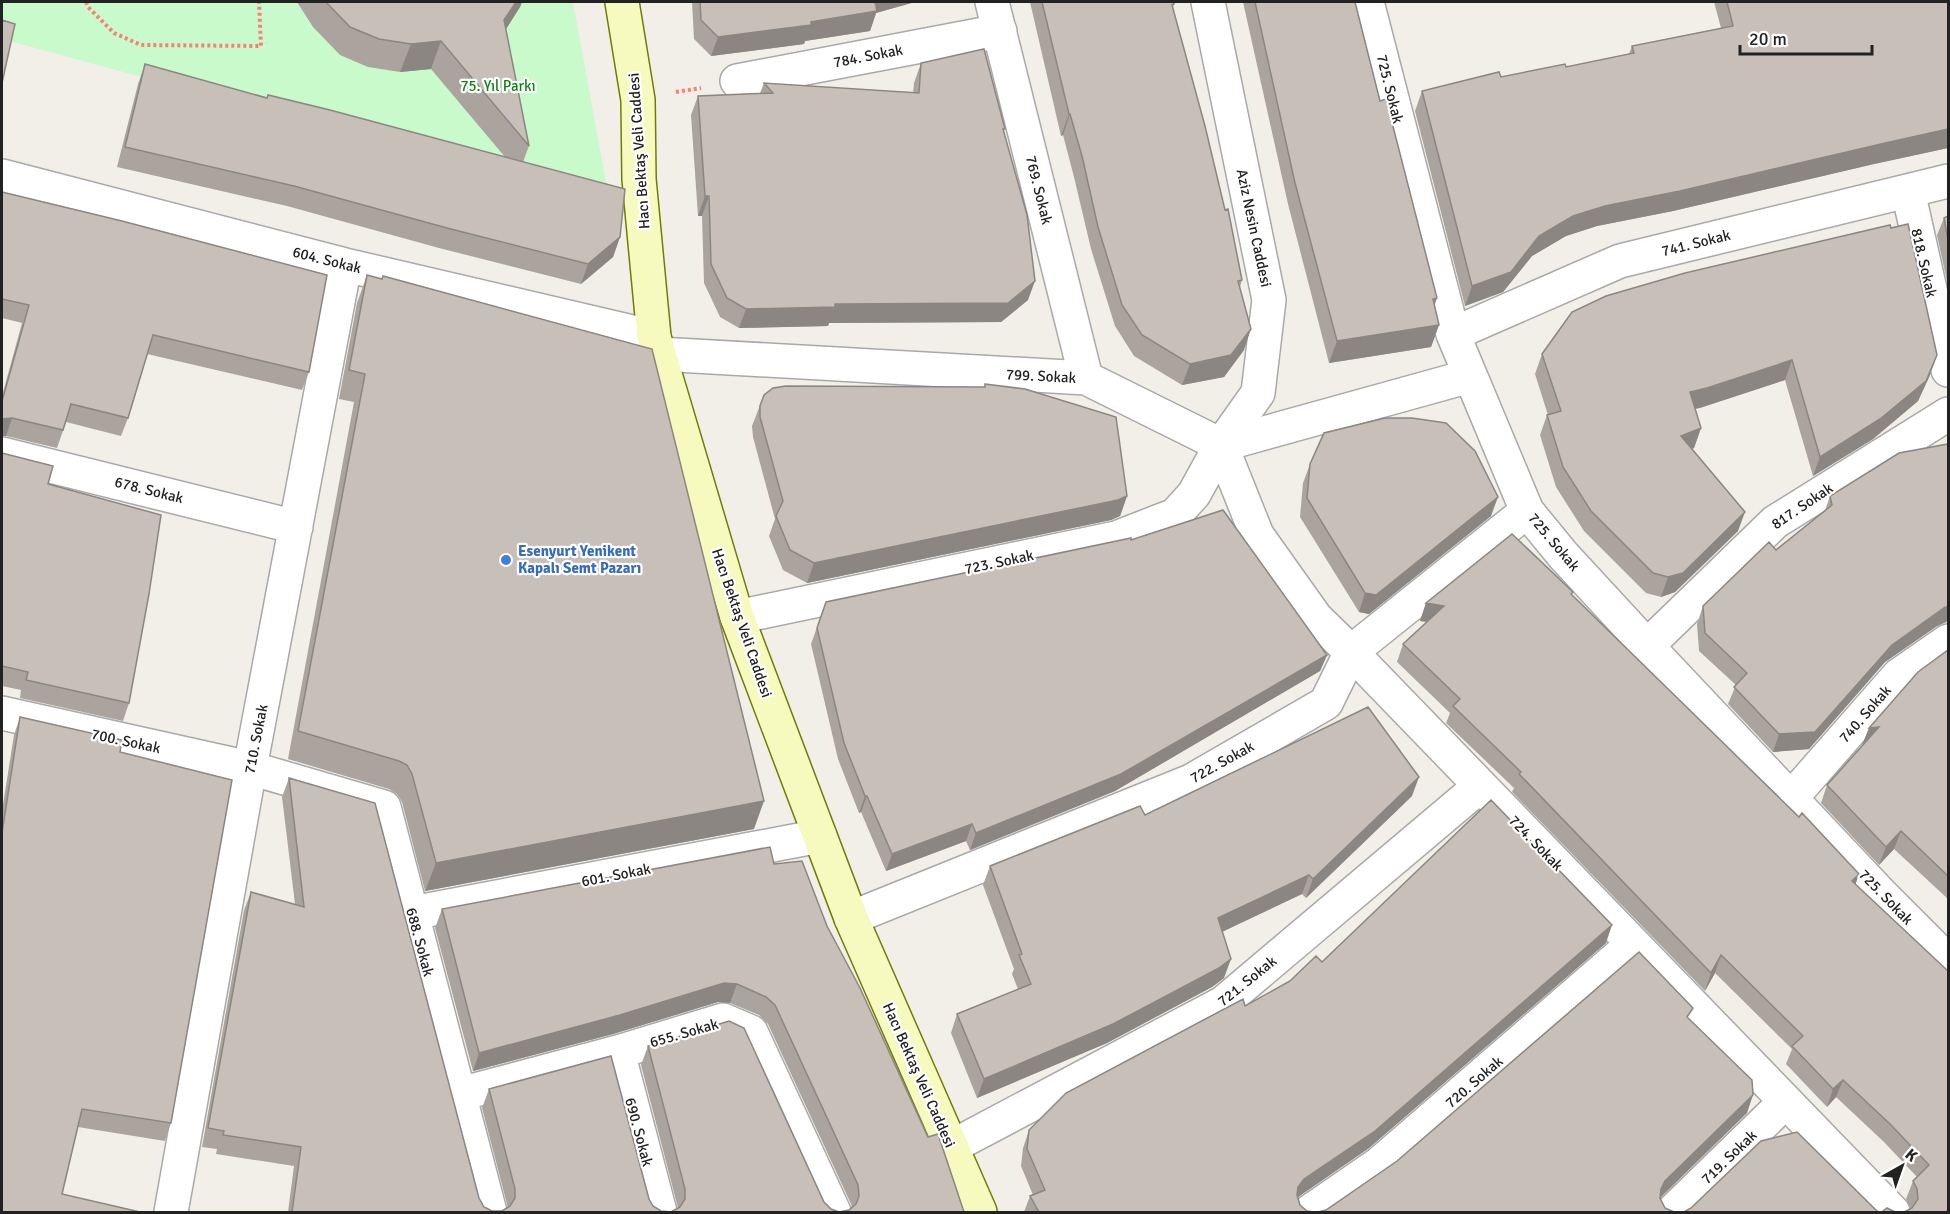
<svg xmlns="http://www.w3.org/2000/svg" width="1950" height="1214" font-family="Signika,sans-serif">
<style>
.park{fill:#c8facc}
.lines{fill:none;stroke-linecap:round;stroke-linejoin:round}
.minor-casing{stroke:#a9a9a9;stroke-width:36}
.tertiary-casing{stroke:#a9a9a9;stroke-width:36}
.secondary-casing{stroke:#707d05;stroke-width:36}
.path{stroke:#fa8072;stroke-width:4;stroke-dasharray:3 3;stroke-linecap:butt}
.minor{stroke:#fff;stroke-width:33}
.tertiary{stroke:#fff;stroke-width:33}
.secondary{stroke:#f7fabf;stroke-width:33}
.wall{fill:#aba49e}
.shaded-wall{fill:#8b8681}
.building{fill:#c7bfb8;stroke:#8b8681;stroke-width:1.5}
.shop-dot{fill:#3f7fe0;stroke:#fff;stroke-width:2}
.labels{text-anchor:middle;stroke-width:4.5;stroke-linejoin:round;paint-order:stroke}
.street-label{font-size:15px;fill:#222;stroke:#fff}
.park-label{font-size:15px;fill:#0c8416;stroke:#fff}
.shop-label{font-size:15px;font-weight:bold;fill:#366cbe;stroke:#fff;text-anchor:start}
</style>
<rect width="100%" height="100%" fill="#f2efe9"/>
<path class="park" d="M 2,2 L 573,2 L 610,204 L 2,39 Z"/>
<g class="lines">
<defs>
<path id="minor" d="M 992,2 L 1086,378
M 1367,2 L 1453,334 L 1527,511 L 1563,555 L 1647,646 L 1884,897 L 1948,961
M 737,81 L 1000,31
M 2,176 L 345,265 L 654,337
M 1908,191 L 1948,370
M 1453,334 L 1620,261 L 1948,181
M 659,354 L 1086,378 L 1221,445 L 1470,376
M 1221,445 L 1257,535 L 1316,618 L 1351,652 L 1893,1212
M 2,454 L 296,527
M 737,617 L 1116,538 L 1175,515 L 1194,494 L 1221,445
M 1647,646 L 1775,522 L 1948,414
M 2,713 L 250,768 L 384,807 L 490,1212
M 1792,797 L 1899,675 L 1948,641
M 412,913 L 820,836
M 851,918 L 1191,781 L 1326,703 L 1351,652 L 1527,511
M 618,1052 L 660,1212
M 460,1094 L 618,1052 L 723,1020 L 751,1032 L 834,1212
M 951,1147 L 1223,1003 L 1480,786
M 171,1212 L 250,768 L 345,265
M 1309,1212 L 1380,1163 L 1633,944
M 1672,1212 L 1785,1102"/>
<path id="tertiary" d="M 1208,2 L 1269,300 L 1258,393 L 1221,445"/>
<path id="secondary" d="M 622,2 L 638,100 L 639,179 L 654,337 L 737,617 L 851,918 L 980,1212"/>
</defs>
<use href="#minor" class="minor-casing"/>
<use href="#tertiary" class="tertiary-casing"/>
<use href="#secondary" class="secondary-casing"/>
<path class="path" d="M 86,2 L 88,7 L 114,33 L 141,45 L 261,46 L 259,2
M 676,92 L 701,88"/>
<use href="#minor" class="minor"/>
<use href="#tertiary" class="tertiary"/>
<use href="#secondary" class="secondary"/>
</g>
<path class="wall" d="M 297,2 L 522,2 L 520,7 L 506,29 L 529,146 L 523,162 L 620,237 L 613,257 L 581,284 L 439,248 L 287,206 L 117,167 L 138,84 L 145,64 L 267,98 L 505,157 L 431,69 L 400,72 L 368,67 L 340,55 L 313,27 Z
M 692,2 L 915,2 L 876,13 L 870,31 L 805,41 L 804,44 L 711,56 L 694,39 Z
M 1030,2 L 1174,2 L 1173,8 L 1242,280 L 1240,287 L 1244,350 L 1224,377 L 1182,385 L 1134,356 L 1115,326 L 1091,249 L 1074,177 L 1063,135 L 1061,136 Z
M 1243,2 L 1355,2 L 1380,101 L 1439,325 L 1431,347 L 1329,363 L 1288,204 Z
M 1714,2 L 1948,2 L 1948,148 L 1874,164 L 1673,211 L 1597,226 L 1566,236 L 1532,256 L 1503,292 L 1465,306 L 1415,111 L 1422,91 L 1501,77 L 1566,67 L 1629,54 L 1632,46 L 1721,28 Z
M 921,63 L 1004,133 L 1028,300 L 1001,322 L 829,323 L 828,326 L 739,328 L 720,317 L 704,283 L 702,216 L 698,216 L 691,115 L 698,96 L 760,93 L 764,83 L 913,93 L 914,83 Z
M 2,192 L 309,372 L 302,390 L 147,354 L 128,418 L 121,436 L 66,422 L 57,448 L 6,436 L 2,436 L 2,396 L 22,323 L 2,318 Z
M 1948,216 L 1948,286 L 1937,235 L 1944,218 Z
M 367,275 L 382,279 L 383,276 L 754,829 L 425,891 L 402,802 L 397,794 L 389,789 L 288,759 L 354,402 L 339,399 L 357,303 Z
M 1572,312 L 1930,375 L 1918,401 L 1873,439 L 1813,476 L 1785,380 L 1695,409 L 1701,428 L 1694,448 L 1692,449 L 1738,531 L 1675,592 L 1661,597 L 1646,593 L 1584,531 L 1556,487 L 1540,435 L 1547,415 L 1548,415 L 1535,374 L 1542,354 Z
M 985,384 L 1127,496 L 1120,516 L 1111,520 L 807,583 L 783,570 L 769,536 L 775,519 L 753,437 L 752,426 L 764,395 L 984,387 Z
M 1948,444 L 1948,623 L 1946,622 L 1937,626 L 1885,662 L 1809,749 L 1773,752 L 1728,704 L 1736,685 L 1699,651 L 1697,624 L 1703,606 L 1825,511 L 1830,496 Z
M 2,453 L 48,484 L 129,703 L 123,721 L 20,698 L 21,690 L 2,686 Z
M 1310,464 L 1491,516 L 1369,614 L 1359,612 L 1300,517 L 1303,483 Z
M 1131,540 L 1327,655 L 1320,671 L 1115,791 L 970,850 L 966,841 L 886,871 L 861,812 L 859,813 L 838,759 L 811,644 L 826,602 Z
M 1573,592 L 1572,595 L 1856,885 L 1948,1212 L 1911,1209 L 1906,1199 L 1913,1181 L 1917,1177 L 1884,1142 L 1836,1097 L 1827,1107 L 1786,1064 L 1792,1049 L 1715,973 L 1705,991 L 1512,792 L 1514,788 L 1446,723 L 1450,713 L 1397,662 L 1403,644 L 1427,622 L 1420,621 L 1426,603 Z
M 1948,650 L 1948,899 L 1894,849 L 1879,865 L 1821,803 L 1827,785 Z
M 20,717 L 120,752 L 171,1123 L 165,1141 L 78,1127 L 62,1194 L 2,1212 L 2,811 L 14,735 Z
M 289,778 L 479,1198 L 484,1207 L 492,1211 L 502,1211 L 508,1208 L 482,1108 L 489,1089 L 649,1199 L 653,1206 L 661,1211 L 671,1212 L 678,1208 L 641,1065 L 648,1046 L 824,1202 L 831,1209 L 839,1212 L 849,1210 L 852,1208 L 851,1204 L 768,1024 L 759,1015 L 730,1003 L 718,1002 L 613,1034 L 473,1071 L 435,928 L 442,909 L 774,864 L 827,926 L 964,1212 L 288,1212 L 294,1166 L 216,1154 L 217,1149 L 202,1147 L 244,910 L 251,892 L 295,904 L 282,797 Z
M 1412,796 L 1306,898 L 1302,894 L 1222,932 L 1224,978 L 1212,987 L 1107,1043 L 977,1098 L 951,1033 L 957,1014 L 1018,989 L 1012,974 L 1014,969 L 983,885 L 990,866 L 1145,815 Z
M 1606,943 L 1369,1148 L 1298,1197 L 1300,1205 L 1307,1211 L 1314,1212 L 1024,1212 L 1030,1196 L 1033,1195 L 1021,1166 L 1023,1148 L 1029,1130 L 1290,981 L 1322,962 Z"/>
<path class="shaded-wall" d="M 516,2 L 522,2 L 520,7 L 494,48 L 504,20 Z
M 873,2 L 915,2 L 876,13 L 870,31 L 805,41 L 804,44 L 711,56 L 718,37 Z
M 441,41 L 431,69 L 400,72 L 411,44 Z
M 1069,114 L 1070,114 L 1063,135 L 1061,136 Z
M 1948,129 L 1948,148 L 1874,164 L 1673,211 L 1597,226 L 1566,236 L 1532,256 L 1503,292 L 1465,306 L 1472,286 L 1539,236 L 1573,216 L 1605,206 L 1881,144 Z
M 705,196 L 709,196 L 702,216 L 698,216 Z
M 620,237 L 613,257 L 581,284 L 588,264 Z
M 1035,281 L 1028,300 L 1001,322 L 829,323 L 828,326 L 739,328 L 746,309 L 835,304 Z
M 1437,298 L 1430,319 L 1433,299 Z
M 1439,325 L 1431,347 L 1329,363 L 1337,341 Z
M 1251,329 L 1244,350 L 1224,377 L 1182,385 L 1190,364 Z
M 1937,355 L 1930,375 L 1918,401 L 1873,439 L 1813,476 L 1820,457 Z
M 1792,360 L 1785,380 L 1700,408 L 1683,411 L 1690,392 Z
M 3,418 L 12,418 L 6,436 L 2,436 L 2,419 Z
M 1701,428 L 1694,448 L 1674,456 L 1681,436 Z
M 1127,496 L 1120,516 L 1111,520 L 807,583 L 814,563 Z
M 1498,497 L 1491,516 L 1369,614 L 1359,612 L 1365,593 Z
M 1745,512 L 1738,531 L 1675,592 L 1661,597 L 1668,577 Z
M 1426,603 L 1444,606 L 1437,623 L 1420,621 Z
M 1948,606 L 1948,615 L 1946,622 L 1937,626 L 1885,662 L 1809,749 L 1773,752 L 1779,734 L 1892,645 L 1944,608 Z
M 1327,655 L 1320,671 L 1115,791 L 970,850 L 976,833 Z
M 1879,727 L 1862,745 L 1869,728 Z
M 1419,777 L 1412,796 L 1306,898 L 1313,879 Z
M 865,796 L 867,796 L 861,812 L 859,813 Z
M 764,801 L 754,829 L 425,891 L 436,863 Z
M 972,824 L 966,841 L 886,871 L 892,854 Z
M 1901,831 L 1894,849 L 1879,865 L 1886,847 Z
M 1859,874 L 1853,892 L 1852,881 Z
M 1309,875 L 1302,894 L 1211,937 L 1218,918 Z
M 1612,925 L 1606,943 L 1369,1148 L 1298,1197 L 1292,1205 L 1298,1187 L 1304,1179 Z
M 1721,955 L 1715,973 L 1705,991 L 1711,973 Z
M 1231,959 L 1224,978 L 1212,987 L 1107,1043 L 977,1098 L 984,1079 Z
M 724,983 L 737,984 L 730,1003 L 718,1002 L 613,1034 L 473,1071 L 479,1053 Z
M 1843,1080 L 1836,1097 L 1827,1107 L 1833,1089 Z
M 1753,1095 L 1747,1113 L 1659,1199 L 1661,1189 L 1665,1181 Z"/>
<path class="building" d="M 326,2 L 516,2 L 504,20 L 529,146 L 441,41 L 411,44 L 379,39 L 350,27 Z
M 700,2 L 875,2 L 877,11 L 811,22 L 811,25 L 718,37 L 701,20 Z
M 1042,2 L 1174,2 L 1174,4 L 1172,5 L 1205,126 L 1225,210 L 1228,209 L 1242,280 L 1238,281 L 1251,329 L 1231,355 L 1190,364 L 1142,335 L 1122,305 L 1098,227 L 1082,156 L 1070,114 L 1069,114 Z
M 1255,2 L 1355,2 L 1380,101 L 1386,99 L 1437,298 L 1433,299 L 1439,325 L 1337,341 L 1295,183 Z
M 1727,2 L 1948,2 L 1948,129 L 1881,144 L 1680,191 L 1605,206 L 1573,216 L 1539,236 L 1511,272 L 1472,286 L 1422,91 L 1499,72 L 1501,77 L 1565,64 L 1566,67 L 1634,53 L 1632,46 L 1733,26 Z
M 2,20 L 15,24 L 2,83 Z
M 984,49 L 1005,129 L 1003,129 L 1027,215 L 1035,281 L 1008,303 L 835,304 L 835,307 L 746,309 L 727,298 L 711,264 L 709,196 L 705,196 L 698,96 L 773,93 L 764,83 L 919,93 L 921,63 Z
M 145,64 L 267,98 L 268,95 L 330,110 L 625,189 L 620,237 L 588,264 L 447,228 L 294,186 L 125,147 Z
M 2,192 L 122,221 L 327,275 L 309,372 L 153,335 L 128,418 L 71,404 L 63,430 L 12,418 L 2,419 L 2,401 L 29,305 L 2,299 Z
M 1948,216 L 1948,240 L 1944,218 Z
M 1908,224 L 1937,355 L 1926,381 L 1880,419 L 1820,457 L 1792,360 L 1707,388 L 1690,392 L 1701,428 L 1681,436 L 1745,512 L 1683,573 L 1668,577 L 1653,573 L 1591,511 L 1563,467 L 1547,415 L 1561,411 L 1542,354 L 1572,312 L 1606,296 L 1685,273 L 1890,225 L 1891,228 Z
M 367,275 L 382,279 L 383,276 L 652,349 L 764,801 L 436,863 L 412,774 L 407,765 L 399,761 L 298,731 L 365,374 L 349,370 Z
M 985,384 L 1025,389 L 1116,417 L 1127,496 L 1118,500 L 814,563 L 790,550 L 776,516 L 783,501 L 760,417 L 760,406 L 764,395 L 773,388 L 786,386 L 985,387 Z
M 1385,418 L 1412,418 L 1446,423 L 1475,451 L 1498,497 L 1376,595 L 1365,593 L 1307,498 L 1310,464 L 1324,433 Z
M 1948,444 L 1948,606 L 1944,608 L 1892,645 L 1815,732 L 1779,734 L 1734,687 L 1747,673 L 1705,633 L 1703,606 L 1769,542 L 1776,550 L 1832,505 L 1830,496 L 1899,453 Z
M 2,453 L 53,466 L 48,484 L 161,515 L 149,594 L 129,703 L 26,680 L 28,672 L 2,666 Z
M 1223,510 L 1327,655 L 1121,774 L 976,833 L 972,824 L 892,854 L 867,796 L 865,796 L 844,743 L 817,628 L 826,602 L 1131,538 L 1131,540 Z
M 1512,534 L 1573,592 L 1571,594 L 1799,817 L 1802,813 L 1859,874 L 1852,881 L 1948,971 L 1948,1210 L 1946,1212 L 1904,1212 L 1912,1208 L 1918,1199 L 1917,1189 L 1913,1181 L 1929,1165 L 1890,1124 L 1843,1080 L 1833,1089 L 1792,1046 L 1803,1036 L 1721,955 L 1711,973 L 1519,774 L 1521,772 L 1453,706 L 1460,699 L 1403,644 L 1444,606 L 1426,603 Z
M 1948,650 L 1948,876 L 1901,831 L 1886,847 L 1827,785 L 1879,727 L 1869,728 L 1918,672 Z
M 1368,707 L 1419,777 L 1313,879 L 1309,875 L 1218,918 L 1231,959 L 1219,968 L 1113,1024 L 984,1079 L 957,1014 L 1031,984 L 1019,955 L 1022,954 L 990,866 L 1140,806 L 1145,815 Z
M 20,717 L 122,740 L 120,752 L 232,780 L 171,1123 L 82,1109 L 62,1194 L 140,1212 L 2,1212 L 2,833 Z
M 289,778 L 375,803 L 479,1198 L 484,1207 L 492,1211 L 502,1211 L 510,1206 L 515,1198 L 515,1189 L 489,1089 L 611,1056 L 649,1199 L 653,1206 L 661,1211 L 671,1212 L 680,1207 L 685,1199 L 685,1189 L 648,1046 L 729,1021 L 744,1028 L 824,1202 L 831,1209 L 839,1212 L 849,1210 L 856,1204 L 859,1196 L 858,1185 L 775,1005 L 766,997 L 737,984 L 724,983 L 620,1015 L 479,1053 L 442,909 L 770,847 L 774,864 L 802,861 L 827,926 L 860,988 L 928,1137 L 938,1134 L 964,1212 L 292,1212 L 301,1147 L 223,1135 L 224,1131 L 208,1128 L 251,892 L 304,907 Z
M 1491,800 L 1612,925 L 1375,1131 L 1304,1179 L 1298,1187 L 1297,1195 L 1300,1205 L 1307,1211 L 1314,1212 L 1039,1212 L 1030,1196 L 1045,1190 L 1027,1149 L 1029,1130 L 1066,1093 L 1243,999 L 1245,1006 L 1290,981 L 1316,956 L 1322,962 Z
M 1639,952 L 1693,1008 L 1687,1017 L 1752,1080 L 1753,1095 L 1665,1181 L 1661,1189 L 1660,1198 L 1665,1208 L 1674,1212 L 1318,1212 L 1326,1210 L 1397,1161 Z
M 1797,1132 L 1878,1212 L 1676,1212 L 1684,1212 L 1691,1208 L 1761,1141 Z
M 1887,1208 L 1895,1212 L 1882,1212 Z"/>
<circle class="shop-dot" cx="506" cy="560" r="6"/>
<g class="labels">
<g class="street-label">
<text transform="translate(868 56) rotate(-11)" y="5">784. Sokak</text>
<text transform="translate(1390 89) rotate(76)" y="5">725. Sokak</text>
<text transform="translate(639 151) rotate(-94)" y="5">Hacı Bektaş Veli Caddesi</text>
<text transform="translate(1039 190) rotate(76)" y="5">769. Sokak</text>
<text transform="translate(1254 228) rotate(78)" y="5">Aziz Nesin Caddesi</text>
<text transform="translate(1696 243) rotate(-14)" y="5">741. Sokak</text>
<text transform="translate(327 260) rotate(14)" y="5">604. Sokak</text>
<text transform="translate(1924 263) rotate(77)" y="5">818. Sokak</text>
<text transform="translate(1041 376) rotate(3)" y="5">799. Sokak</text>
<text transform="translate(149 490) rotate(14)" y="5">678. Sokak</text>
<text transform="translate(1802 506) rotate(-34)" y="5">817. Sokak</text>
<text transform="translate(1554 542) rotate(50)" y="5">725. Sokak</text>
<text transform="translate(999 562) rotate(-12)" y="5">723. Sokak</text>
<text transform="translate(742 623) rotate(71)" y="5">Hacı Bektaş Veli Caddesi</text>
<text transform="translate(1865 714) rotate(-49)" y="5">740. Sokak</text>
<text transform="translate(256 739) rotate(-79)" y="5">710. Sokak</text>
<text transform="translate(126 741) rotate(12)" y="5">700. Sokak</text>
<text transform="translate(1222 762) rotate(-29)" y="5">722. Sokak</text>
<text transform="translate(1536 843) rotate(46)" y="5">724. Sokak</text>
<text transform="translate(616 875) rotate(-11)" y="5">601. Sokak</text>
<text transform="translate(1886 897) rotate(46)" y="5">725. Sokak</text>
<text transform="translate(420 942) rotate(75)" y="5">688. Sokak</text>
<text transform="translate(1247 981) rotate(-39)" y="5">721. Sokak</text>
<text transform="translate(684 1033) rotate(-16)" y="5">655. Sokak</text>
<text transform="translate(919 1075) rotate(66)" y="5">Hacı Bektaş Veli Caddesi</text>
<text transform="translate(1474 1082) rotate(-41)" y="5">720. Sokak</text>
<text transform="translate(639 1132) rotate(75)" y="5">690. Sokak</text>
<text transform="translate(1729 1157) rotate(-44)" y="5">719. Sokak</text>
</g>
<g class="park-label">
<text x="498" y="91">75. Yıl Parkı</text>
</g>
<g class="shop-label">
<text x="518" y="556">Esenyurt Yenikent<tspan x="518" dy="17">Kapalı Semt Pazarı</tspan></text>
</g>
</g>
<rect width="1950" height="1214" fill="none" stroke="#222222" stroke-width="6"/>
<g transform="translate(1902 1166) rotate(40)" stroke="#ffffff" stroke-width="4.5" paint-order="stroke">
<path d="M0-4.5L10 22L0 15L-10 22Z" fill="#222222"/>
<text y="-9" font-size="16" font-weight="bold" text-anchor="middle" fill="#222222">K</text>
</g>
<path d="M1740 45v9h132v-9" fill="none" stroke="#222222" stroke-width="3"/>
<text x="1749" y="45" font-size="18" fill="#222222" stroke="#ffffff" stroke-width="4.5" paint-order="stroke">20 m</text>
</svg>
